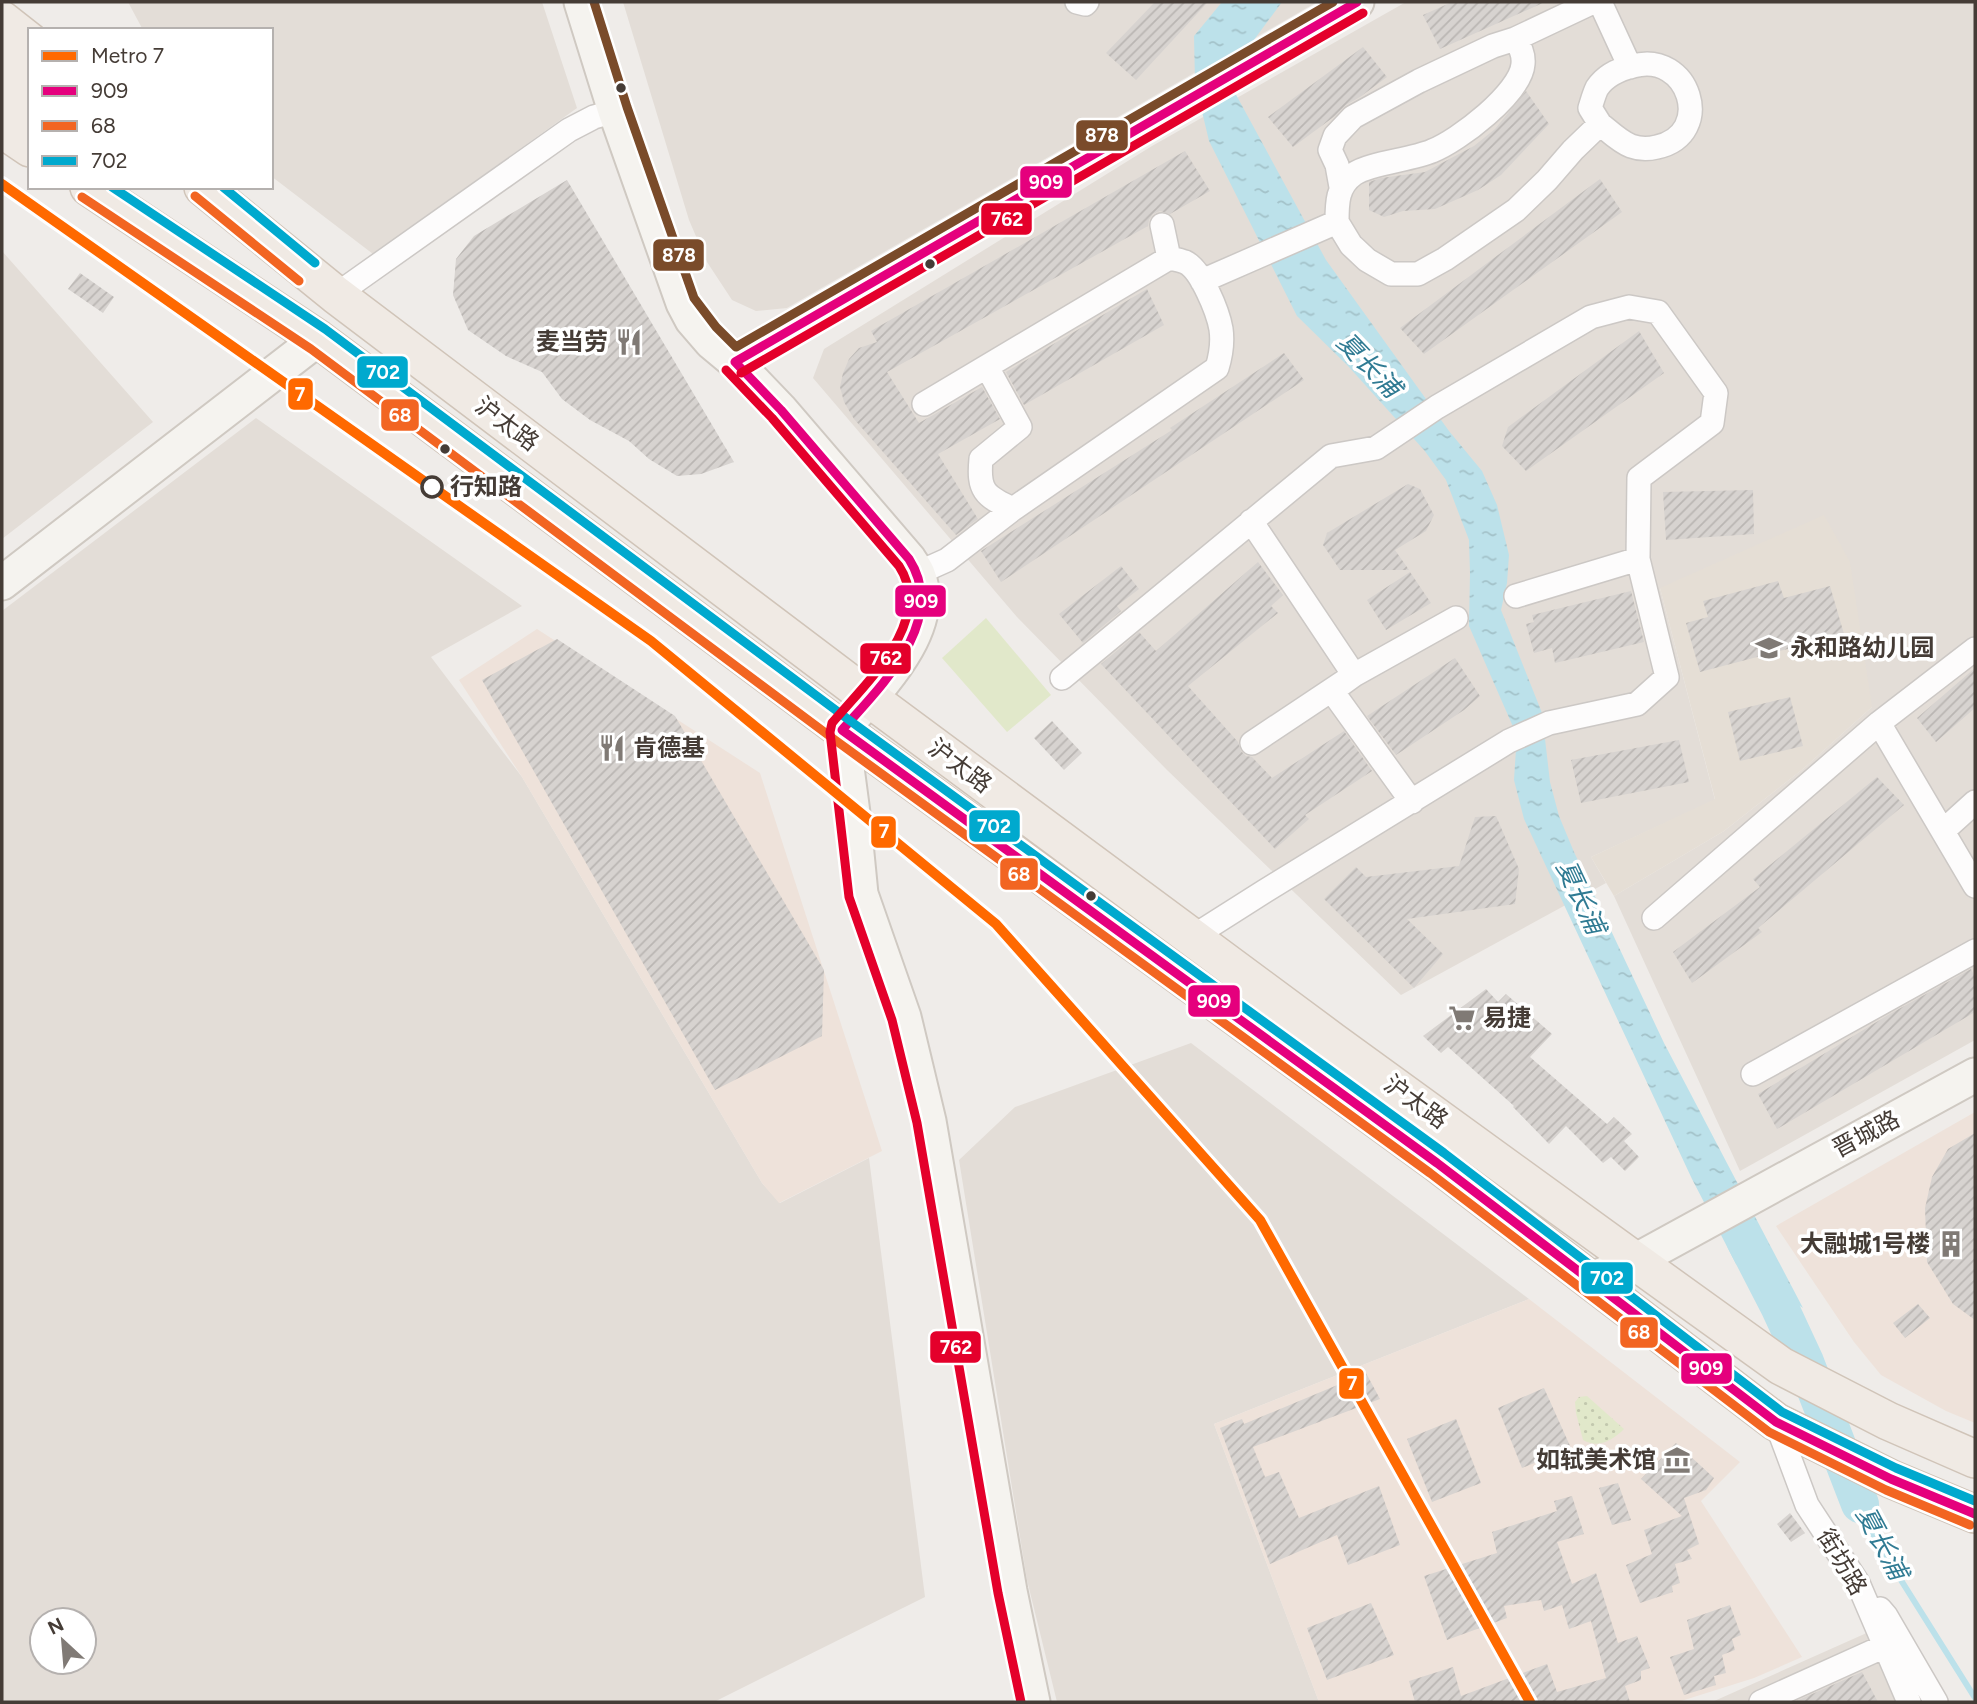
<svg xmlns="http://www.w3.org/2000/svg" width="1977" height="1704" font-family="Figtree,'Noto Sans SC',sans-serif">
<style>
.residential{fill:#e3ddd7;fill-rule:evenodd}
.commercial{fill:#eee2da}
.education{fill:#e5ded5}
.grass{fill:url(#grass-dots)}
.pitch{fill:#e1e8ca}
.water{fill:url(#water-ripples)}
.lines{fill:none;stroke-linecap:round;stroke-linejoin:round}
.stream{stroke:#bce1ea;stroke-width:6}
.river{stroke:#bce1ea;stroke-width:38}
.building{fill:url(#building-hatch)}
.street-casing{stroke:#ccc8c5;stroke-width:26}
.secondary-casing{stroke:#cfc9c2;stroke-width:37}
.primary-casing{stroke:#d0c4b8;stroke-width:40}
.street{stroke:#fdfcfc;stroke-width:23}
.secondary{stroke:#f5f3ef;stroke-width:33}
.primary{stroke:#f0eae4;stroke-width:37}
.bus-1-casing{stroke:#fff;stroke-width:14}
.bus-2-casing{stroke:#fff;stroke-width:14}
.bus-3-casing{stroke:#fff;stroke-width:14}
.bus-4-casing{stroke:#fff;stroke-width:14}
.bus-5-casing{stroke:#fff;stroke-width:14}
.bus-1{stroke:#e5007d;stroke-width:9}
.bus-2{stroke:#f26522;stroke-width:9}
.bus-3{stroke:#00a9ce;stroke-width:9}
.bus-4{stroke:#e4002b;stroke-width:9}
.bus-5{stroke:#7a4b2a;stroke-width:9}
.metro-1-casing{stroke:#fff;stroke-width:16}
.metro-1{stroke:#ff6900;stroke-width:10}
.bus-dot{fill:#453c36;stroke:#fff;stroke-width:2.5}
.stop-dot{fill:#fff;stroke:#453c36;stroke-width:3.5}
.labels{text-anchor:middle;stroke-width:7;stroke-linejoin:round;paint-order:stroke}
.poi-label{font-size:24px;font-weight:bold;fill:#453c36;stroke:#fff;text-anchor:end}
.street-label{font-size:24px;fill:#453c36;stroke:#fff}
.stop-label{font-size:24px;font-weight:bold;fill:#453c36;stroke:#fff;text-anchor:start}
.water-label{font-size:26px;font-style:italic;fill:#307b93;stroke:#fff}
.line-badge{stroke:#fff;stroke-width:2.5}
.badge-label{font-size:19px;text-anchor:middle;font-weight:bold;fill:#fff}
</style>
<defs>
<pattern id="grass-dots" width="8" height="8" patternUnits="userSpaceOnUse" patternTransform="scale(1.75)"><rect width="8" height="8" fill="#e1e8ca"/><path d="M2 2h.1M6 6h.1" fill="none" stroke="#c2c8ae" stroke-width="1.8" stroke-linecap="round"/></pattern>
<pattern id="water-ripples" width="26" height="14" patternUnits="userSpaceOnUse" patternTransform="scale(1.75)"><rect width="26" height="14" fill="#bce1ea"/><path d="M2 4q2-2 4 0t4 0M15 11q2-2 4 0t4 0" fill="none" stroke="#a3c2c9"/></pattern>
<pattern id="building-hatch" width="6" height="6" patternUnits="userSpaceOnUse" patternTransform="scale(1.75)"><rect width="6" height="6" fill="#d7d3d0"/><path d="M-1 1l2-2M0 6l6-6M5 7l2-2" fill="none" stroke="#bab6b3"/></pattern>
</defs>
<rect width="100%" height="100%" fill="#efece9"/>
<path class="residential" d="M 128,2 L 542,2 L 577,108 L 373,254 L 271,176 L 271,30 L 143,30 Z
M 623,2 L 1317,2 L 787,308 L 756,311 L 732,300 L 707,262 L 689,220 Z
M 1406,2 L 1975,2 L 1975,1040 L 1740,1171 L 1614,896 L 1724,831 L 1803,769 L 1872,707 L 1660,588 L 1715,800 L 1591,857 L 1606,883 L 1401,995 L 1167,770 L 1017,617 L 813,378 L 824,349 L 1152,146 Z
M 2,251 L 153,422 L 2,539 Z
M 256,418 L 522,606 L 431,657 L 522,777 L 762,1183 L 780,1203 L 869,1158 L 925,1597 L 714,1702 L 2,1702 L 2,611 ZM 42,1620 L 84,1620 L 84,1662 L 42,1662 Z
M 1191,1043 L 1529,1299 L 1214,1424 L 1319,1702 L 1057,1702 L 1027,1580 L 959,1160 L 1015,1107 Z
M 1898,1619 L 1948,1702 L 1712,1702 Z"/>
<path class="commercial" d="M 537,629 L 760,773 L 882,1151 L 779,1203 L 762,1183 L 522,777 L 459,680 Z
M 1975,1112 L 1975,1423 L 1946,1411 L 1881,1375 L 1854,1342 L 1776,1226 Z
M 1529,1299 L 1740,1462 L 1701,1501 L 1802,1657 L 1754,1678 L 1678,1702 L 1319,1702 L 1214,1424 Z"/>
<path class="education" d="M 1824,515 L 1850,562 L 1872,707 L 1803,769 L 1724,831 L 1614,896 L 1591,857 L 1715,799 L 1660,588 Z"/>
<path class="grass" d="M 1587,1396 L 1624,1429 C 1613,1440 1599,1449 1583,1440 L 1576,1413 L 1575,1402 L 1579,1397 Z"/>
<path class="pitch" d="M 986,618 L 1051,695 L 1007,732 L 942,658 Z"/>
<path class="water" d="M 1222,2 L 1282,2 L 1239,60 L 1234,91 L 1326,260 L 1449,431 L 1482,471 L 1497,505 L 1509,555 L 1507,583 L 1501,610 L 1542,713 L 1550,782 L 1559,816 L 1574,852 L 1664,1043 L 1803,1308 L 1736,1264 L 1692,1179 L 1524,819 L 1514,780 L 1516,749 L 1514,729 L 1469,626 L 1470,573 L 1469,540 L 1446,480 L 1424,450 L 1348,366 L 1297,316 L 1209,141 L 1195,82 L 1194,36 Z"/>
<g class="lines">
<path class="stream" d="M 1860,1504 L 1872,1534 L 1975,1698"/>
<path class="river" d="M 1745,1240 L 1779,1306 L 1805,1362 L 1860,1504"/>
</g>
<path class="building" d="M 1155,2 L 1208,2 L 1136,80 L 1106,53 Z
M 1452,2 L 1545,2 L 1440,49 L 1423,15 Z
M 1363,47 L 1387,77 L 1360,97 L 1346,105 L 1335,116 L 1293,147 L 1268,117 Z
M 1526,91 L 1549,124 L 1501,175 L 1478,190 L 1435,209 L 1403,211 L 1384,217 L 1369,210 L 1369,182 L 1381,178 L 1425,172 L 1474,146 L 1495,129 Z
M 1185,151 L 1210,191 L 1170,214 L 1160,211 L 1153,214 L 1149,220 L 1148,226 L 887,372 L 919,423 L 982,387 L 1000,419 L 938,454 L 978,519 L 956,535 L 854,419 L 844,402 L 840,387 L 843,373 L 849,359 L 859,348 L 877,342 L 871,331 Z
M 1600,179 L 1622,212 L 1424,354 L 1400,328 Z
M 567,180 L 734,462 L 701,474 L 677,476 L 649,459 L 629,441 L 590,420 L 562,399 L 542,372 L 506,356 L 468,330 L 453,295 L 456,259 L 474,236 Z
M 80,273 L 114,297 L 103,313 L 68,289 Z
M 1147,289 L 1164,325 L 1024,405 L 1006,372 Z
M 1639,331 L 1664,373 L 1526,471 L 1502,446 L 1508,427 Z
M 1284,353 L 1304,380 L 1001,582 L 981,551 L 1172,430 L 1170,428 Z
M 1408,484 L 1420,489 L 1434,515 L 1426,531 L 1395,550 L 1409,570 L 1340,570 L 1323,545 L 1327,533 Z
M 1753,490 L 1754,534 L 1666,540 L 1663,492 Z
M 1258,562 L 1283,595 L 1271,606 L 1278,613 L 1188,686 L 1238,742 L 1241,751 L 1246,756 L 1252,757 L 1272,778 L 1344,731 L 1372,771 L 1305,815 L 1309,819 L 1275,849 L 1101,664 L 1139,632 L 1156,651 Z
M 1121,566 L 1139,589 L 1117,606 L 1121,611 L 1083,643 L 1059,614 Z
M 1410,572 L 1431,603 L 1386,630 L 1367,600 Z
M 1778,581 L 1784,598 L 1830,586 L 1844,634 L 1700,672 L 1686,623 L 1708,617 L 1703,601 Z
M 1631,591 L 1644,642 L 1555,663 L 1552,648 L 1534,653 L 1526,624 L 1534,622 L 1532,615 Z
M 557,639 L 675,716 L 824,970 L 822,1036 L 715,1090 L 482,680 Z
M 1455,658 L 1480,696 L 1464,710 L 1396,755 L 1367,716 Z
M 1975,668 L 1975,708 L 1936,742 L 1917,718 Z
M 1790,697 L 1803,746 L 1740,761 L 1728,712 Z
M 1052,721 L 1082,753 L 1064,770 L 1034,738 Z
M 1679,740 L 1689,782 L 1581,803 L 1571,760 Z
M 1877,777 L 1904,805 L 1758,928 L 1762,932 L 1692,983 L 1673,952 L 1760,887 L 1753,879 Z
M 1496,816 L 1519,869 L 1515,904 L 1407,919 L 1443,954 L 1414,988 L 1324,899 L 1356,867 L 1366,877 L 1459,866 L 1475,817 Z
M 1971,969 L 1975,977 L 1975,1012 L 1777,1129 L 1758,1094 L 1888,1015 Z
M 1486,989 L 1498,1002 L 1506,994 L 1552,1034 L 1530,1057 L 1607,1124 L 1614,1117 L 1632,1134 L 1624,1141 L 1639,1157 L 1625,1171 L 1611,1157 L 1603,1163 L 1566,1126 L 1549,1144 L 1513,1107 L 1514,1106 L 1448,1047 L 1441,1053 L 1423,1036 Z
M 1975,1133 L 1975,1320 L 1953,1304 L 1927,1262 L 1925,1208 L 1932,1177 L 1948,1149 Z
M 1918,1304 L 1930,1318 L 1905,1338 L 1893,1323 Z
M 1366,1373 L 1380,1399 L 1253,1447 L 1265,1477 L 1279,1472 L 1299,1518 L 1379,1486 L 1400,1545 L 1348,1565 L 1337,1535 L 1270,1564 L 1220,1428 L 1242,1419 L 1244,1424 Z
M 1544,1388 L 1571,1448 L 1522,1468 L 1498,1408 Z
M 1456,1419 L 1481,1483 L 1432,1502 L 1407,1439 Z
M 1676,1443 L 1714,1478 L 1706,1490 L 1684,1498 L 1699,1544 L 1687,1550 L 1692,1559 L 1675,1564 L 1680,1583 L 1672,1586 L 1673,1592 L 1640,1603 L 1626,1565 L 1652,1554 L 1644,1530 L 1682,1516 L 1641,1479 Z
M 1618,1483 L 1631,1520 L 1612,1525 L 1599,1488 Z
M 1572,1496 L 1584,1534 L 1557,1542 L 1572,1584 L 1596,1573 L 1618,1643 L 1637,1636 L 1650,1668 L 1641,1671 L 1641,1680 L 1625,1686 L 1630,1702 L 1415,1702 L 1409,1681 L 1453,1667 L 1461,1696 L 1547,1664 L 1557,1692 L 1606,1678 L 1591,1621 L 1569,1629 L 1562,1605 L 1544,1611 L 1541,1600 L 1504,1606 L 1507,1618 L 1447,1640 L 1424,1576 L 1497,1553 L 1492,1532 L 1557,1511 L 1554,1501 Z
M 1790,1513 L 1805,1533 L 1791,1542 L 1777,1524 Z
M 1371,1603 L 1394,1655 L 1327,1680 L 1307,1628 Z
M 1730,1605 L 1741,1635 L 1732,1639 L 1735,1650 L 1722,1655 L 1726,1673 L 1714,1676 L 1716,1685 L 1684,1695 L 1670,1657 L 1694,1649 L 1687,1620 Z
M 1862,1672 L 1878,1702 L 1794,1702 Z"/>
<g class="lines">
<defs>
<path id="street" d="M 1077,2 L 1085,4 L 1087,2
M 1600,2 L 1630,67
M 1515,39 L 1593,2
M 1337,222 C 1337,203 1337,186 1354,174 C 1370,163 1411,160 1432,151 C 1458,141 1521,93 1523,64 C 1524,54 1520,47 1515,39 L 1493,46 L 1419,81 L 1353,117 L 1335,136 L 1330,150 L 1337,165 L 1341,187
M 1162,225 L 1169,258
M 1202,281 L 1337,222 L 1351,245 L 1367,260 L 1391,274 L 1418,274 L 1445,259 L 1516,210 L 1547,180 L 1573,150 L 1600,124 C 1609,131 1620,142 1631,146 C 1639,149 1649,149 1657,147 C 1716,134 1689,50 1633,66 C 1620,69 1605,76 1597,88 C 1594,94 1592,102 1590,108 L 1600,124
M 336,295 L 569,130 L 594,117 L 615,111
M 987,367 L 1020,427 L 981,459 C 978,490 984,496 1013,509
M 1251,521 L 1354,675 L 1332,691 L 1412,802
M 918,573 L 947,560 L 1013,509 L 1217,368 C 1221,355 1223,343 1221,329 C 1218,312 1201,269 1185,262 C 1180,260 1174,259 1169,258 L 924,404
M 1516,596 L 1638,559
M 1975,649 L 1879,723 L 1975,886
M 1062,678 L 1331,456 L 1376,448 L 1437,407 L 1591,317 L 1629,307 L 1658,312 L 1716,393 L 1712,423 L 1639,478 L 1638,559 L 1667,677 L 1637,704 L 1549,723 L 1509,741 L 1265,891 L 1191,938
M 1252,743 L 1354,675 L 1456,618
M 1943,831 L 1975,802
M 1654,918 L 1879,723
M 1753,1074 L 1975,951
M 1776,1422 L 1807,1505 L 1858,1583 L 1909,1702
M 1880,1609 L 1886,1616 L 1936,1702
M 1761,1702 L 1885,1646"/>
<path id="secondary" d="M 581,2 L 615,111 L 683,303 L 692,320 L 711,342 L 735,362 L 781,410 L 909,559 C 912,564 916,569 918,574 C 940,630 875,691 842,730 L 853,813 L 861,894 L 904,1017 L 929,1121 L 1010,1591 L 1033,1702
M 735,362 L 1357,2
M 2,583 L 318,339
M 1590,1280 L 1635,1261 L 1975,1075"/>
<path id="primary" d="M 2,20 L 30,42
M 2,57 L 30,78
M 2,91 L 30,114
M 2,129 L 30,148
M 89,187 L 318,339 L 842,730 L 1437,1163 L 1776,1422 L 1891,1479 L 1975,1514
M 203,187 L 336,295 L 869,698 L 1332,1041 L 1635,1261 L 1781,1366 L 1888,1421 L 1975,1459"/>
</defs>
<use href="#street" class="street-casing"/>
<use href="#secondary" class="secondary-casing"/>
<use href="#primary" class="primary-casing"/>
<use href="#street" class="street"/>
<use href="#secondary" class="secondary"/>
<use href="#primary" class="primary"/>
<defs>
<path id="bus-1" d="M 735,362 L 781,410 L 909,559 C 949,621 881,686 842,730 L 1437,1163 L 1776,1422 L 1891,1479 L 1975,1514
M 735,362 L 1357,2"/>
<path id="bus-2" d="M 195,196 L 299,281
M 82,197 L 311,349 L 835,740 L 1430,1173 L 1769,1432 L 1886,1490 L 1970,1525"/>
<path id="bus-3" d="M 112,187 L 325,329 L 849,720 L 1444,1153 L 1782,1412 L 1896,1468 L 1975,1501
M 223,187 L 315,263"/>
<path id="bus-4" d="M 726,370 L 772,418 L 899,566 C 935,621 865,684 832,723 L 830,732 L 849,897 L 892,1020 L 917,1123 L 998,1593 L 1021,1702
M 741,373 L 1363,13"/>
<path id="bus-5" d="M 594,2 L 627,107 L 694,298 L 716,327 L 736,347 L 1333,2"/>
</defs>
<use href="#bus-1" class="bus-1-casing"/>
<use href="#bus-2" class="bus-2-casing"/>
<use href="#bus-3" class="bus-3-casing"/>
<use href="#bus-4" class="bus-4-casing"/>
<use href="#bus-5" class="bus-5-casing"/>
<use href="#bus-1" class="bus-1"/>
<use href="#bus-2" class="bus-2"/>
<use href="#bus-3" class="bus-3"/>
<use href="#bus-4" class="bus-4"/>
<use href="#bus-5" class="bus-5"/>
<defs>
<path id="metro-1" d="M 2,184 L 651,641 L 996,924 L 1260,1220 L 1530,1702"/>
</defs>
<use href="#metro-1" class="metro-1-casing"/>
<use href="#metro-1" class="metro-1"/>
</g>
<defs>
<symbol id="restaurant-bare" viewBox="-9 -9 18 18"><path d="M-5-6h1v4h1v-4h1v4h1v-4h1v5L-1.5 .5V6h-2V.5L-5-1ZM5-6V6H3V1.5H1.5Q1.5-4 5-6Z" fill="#807a75" stroke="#fff" stroke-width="2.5" paint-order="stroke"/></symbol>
<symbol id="school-bare" viewBox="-9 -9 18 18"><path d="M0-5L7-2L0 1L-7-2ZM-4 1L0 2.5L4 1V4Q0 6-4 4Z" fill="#807a75" stroke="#fff" stroke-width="2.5" paint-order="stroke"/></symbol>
<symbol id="supermarket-bare" viewBox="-9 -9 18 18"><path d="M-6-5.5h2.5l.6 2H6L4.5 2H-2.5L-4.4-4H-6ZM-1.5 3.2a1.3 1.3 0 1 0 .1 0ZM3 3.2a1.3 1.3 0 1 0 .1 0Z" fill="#807a75" stroke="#fff" stroke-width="2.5" paint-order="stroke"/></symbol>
<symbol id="building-bare" viewBox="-9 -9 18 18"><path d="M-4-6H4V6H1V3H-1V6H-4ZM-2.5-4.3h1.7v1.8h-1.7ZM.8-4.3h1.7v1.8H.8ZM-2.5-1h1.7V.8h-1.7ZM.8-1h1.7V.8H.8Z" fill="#807a75" stroke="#fff" stroke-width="2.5" paint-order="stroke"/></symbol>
<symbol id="museum-bare" viewBox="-9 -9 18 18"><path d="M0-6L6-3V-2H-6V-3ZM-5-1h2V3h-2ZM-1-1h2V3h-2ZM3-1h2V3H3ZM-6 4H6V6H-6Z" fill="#807a75" stroke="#fff" stroke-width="2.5" paint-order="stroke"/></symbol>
</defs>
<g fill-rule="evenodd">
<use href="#restaurant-bare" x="610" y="323" width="38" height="38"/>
<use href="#school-bare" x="1750" y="629" width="38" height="38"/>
<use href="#restaurant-bare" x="593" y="729" width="38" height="38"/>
<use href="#supermarket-bare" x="1443" y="999" width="38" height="38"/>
<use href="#building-bare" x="1932" y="1225" width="38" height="38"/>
<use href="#museum-bare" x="1658" y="1441" width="38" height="38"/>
</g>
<g class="bus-dot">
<circle cx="621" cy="88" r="6"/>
<circle cx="930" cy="264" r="6"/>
<circle cx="445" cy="449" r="6"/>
<circle cx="1091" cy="896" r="6"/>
</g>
<circle class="stop-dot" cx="432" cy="487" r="10"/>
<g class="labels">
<g class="poi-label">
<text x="608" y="350">麦当劳</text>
<text x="1790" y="656" text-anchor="start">永和路幼儿园</text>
<text x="633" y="756" text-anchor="start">肯德基</text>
<text x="1483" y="1026" text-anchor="start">易捷</text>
<text x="1930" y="1252">大融城1号楼</text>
<text x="1656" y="1468">如轼美术馆</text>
</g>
<g class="street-label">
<text transform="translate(507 424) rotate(37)" y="8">沪太路</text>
<text transform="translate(960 766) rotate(37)" y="8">沪太路</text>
<text transform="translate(1416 1102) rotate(36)" y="8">沪太路</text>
<text transform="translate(1866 1134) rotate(-28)" y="8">晋城路</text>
<text transform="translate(1842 1562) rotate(59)" y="8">街坊路</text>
</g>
<g class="stop-label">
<text x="450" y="495">行知路</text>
</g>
<g class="water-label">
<text transform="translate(1369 365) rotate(46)" y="9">夏长浦</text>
<text transform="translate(1581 897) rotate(65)" y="9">夏长浦</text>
<text transform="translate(1882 1543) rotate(62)" y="9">夏长浦</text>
</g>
</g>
<g class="line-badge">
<rect x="1075" y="119" width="54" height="33" rx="7" fill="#7a4b2a"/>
<rect x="1019" y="165" width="54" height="34" rx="7" fill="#e5007d"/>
<rect x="980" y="202" width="53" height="34" rx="7" fill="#e4002b"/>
<rect x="652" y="238" width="53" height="34" rx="7" fill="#7a4b2a"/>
<rect x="356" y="355" width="53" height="34" rx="7" fill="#00a9ce"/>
<rect x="287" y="377" width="27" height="34" rx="7" fill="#ff6900"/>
<rect x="380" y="398" width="40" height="34" rx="7" fill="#f26522"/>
<rect x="894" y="584" width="53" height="34" rx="7" fill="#e5007d"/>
<rect x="859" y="642" width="53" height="33" rx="7" fill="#e4002b"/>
<rect x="968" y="809" width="53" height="34" rx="7" fill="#00a9ce"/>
<rect x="870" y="815" width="27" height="34" rx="7" fill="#ff6900"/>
<rect x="999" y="857" width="40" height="34" rx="7" fill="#f26522"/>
<rect x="1187" y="984" width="54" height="34" rx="7" fill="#e5007d"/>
<rect x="1580" y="1261" width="54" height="34" rx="7" fill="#00a9ce"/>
<rect x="1619" y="1316" width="40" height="33" rx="7" fill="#f26522"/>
<rect x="929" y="1330" width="53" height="34" rx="7" fill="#e4002b"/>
<rect x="1680" y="1352" width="53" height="33" rx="7" fill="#e5007d"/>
<rect x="1338" y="1367" width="27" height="33" rx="7" fill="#ff6900"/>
</g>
<g class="badge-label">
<text x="1102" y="142">878</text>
<text x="1046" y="189">909</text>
<text x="1007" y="226">762</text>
<text x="679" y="262">878</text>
<text x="383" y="379">702</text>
<text x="300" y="401">7</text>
<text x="400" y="422">68</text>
<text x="921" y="608">909</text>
<text x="886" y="665">762</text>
<text x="994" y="833">702</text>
<text x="884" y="838">7</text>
<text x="1019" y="881">68</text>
<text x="1214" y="1008">909</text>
<text x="1607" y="1285">702</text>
<text x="1639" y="1339">68</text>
<text x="956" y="1354">762</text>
<text x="1706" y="1375">909</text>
<text x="1352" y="1390">7</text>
</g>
<rect width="1977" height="1704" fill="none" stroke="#453c36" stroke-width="7"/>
<rect x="28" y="28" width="245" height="161" fill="#ffffff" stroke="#b5b1af" stroke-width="2"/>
<rect x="42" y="51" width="35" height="10" fill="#ff6900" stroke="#b5b1af" stroke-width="2"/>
<text x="91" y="63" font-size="21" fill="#453c36">Metro 7</text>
<rect x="42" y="86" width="35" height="10" fill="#e5007d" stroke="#b5b1af" stroke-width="2"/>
<text x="91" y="98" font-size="21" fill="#453c36">909</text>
<rect x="42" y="121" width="35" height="10" fill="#f26522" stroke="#b5b1af" stroke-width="2"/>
<text x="91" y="133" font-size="21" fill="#453c36">68</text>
<rect x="42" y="156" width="35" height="10" fill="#00a9ce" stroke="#b5b1af" stroke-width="2"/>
<text x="91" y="168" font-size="21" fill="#453c36">702</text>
<g transform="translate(63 1641) rotate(334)"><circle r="33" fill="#ffffff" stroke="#b5b1af" stroke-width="2"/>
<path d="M0-5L12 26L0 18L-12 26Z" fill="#807a75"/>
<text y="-10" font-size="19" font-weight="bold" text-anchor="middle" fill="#453c36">N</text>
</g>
</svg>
